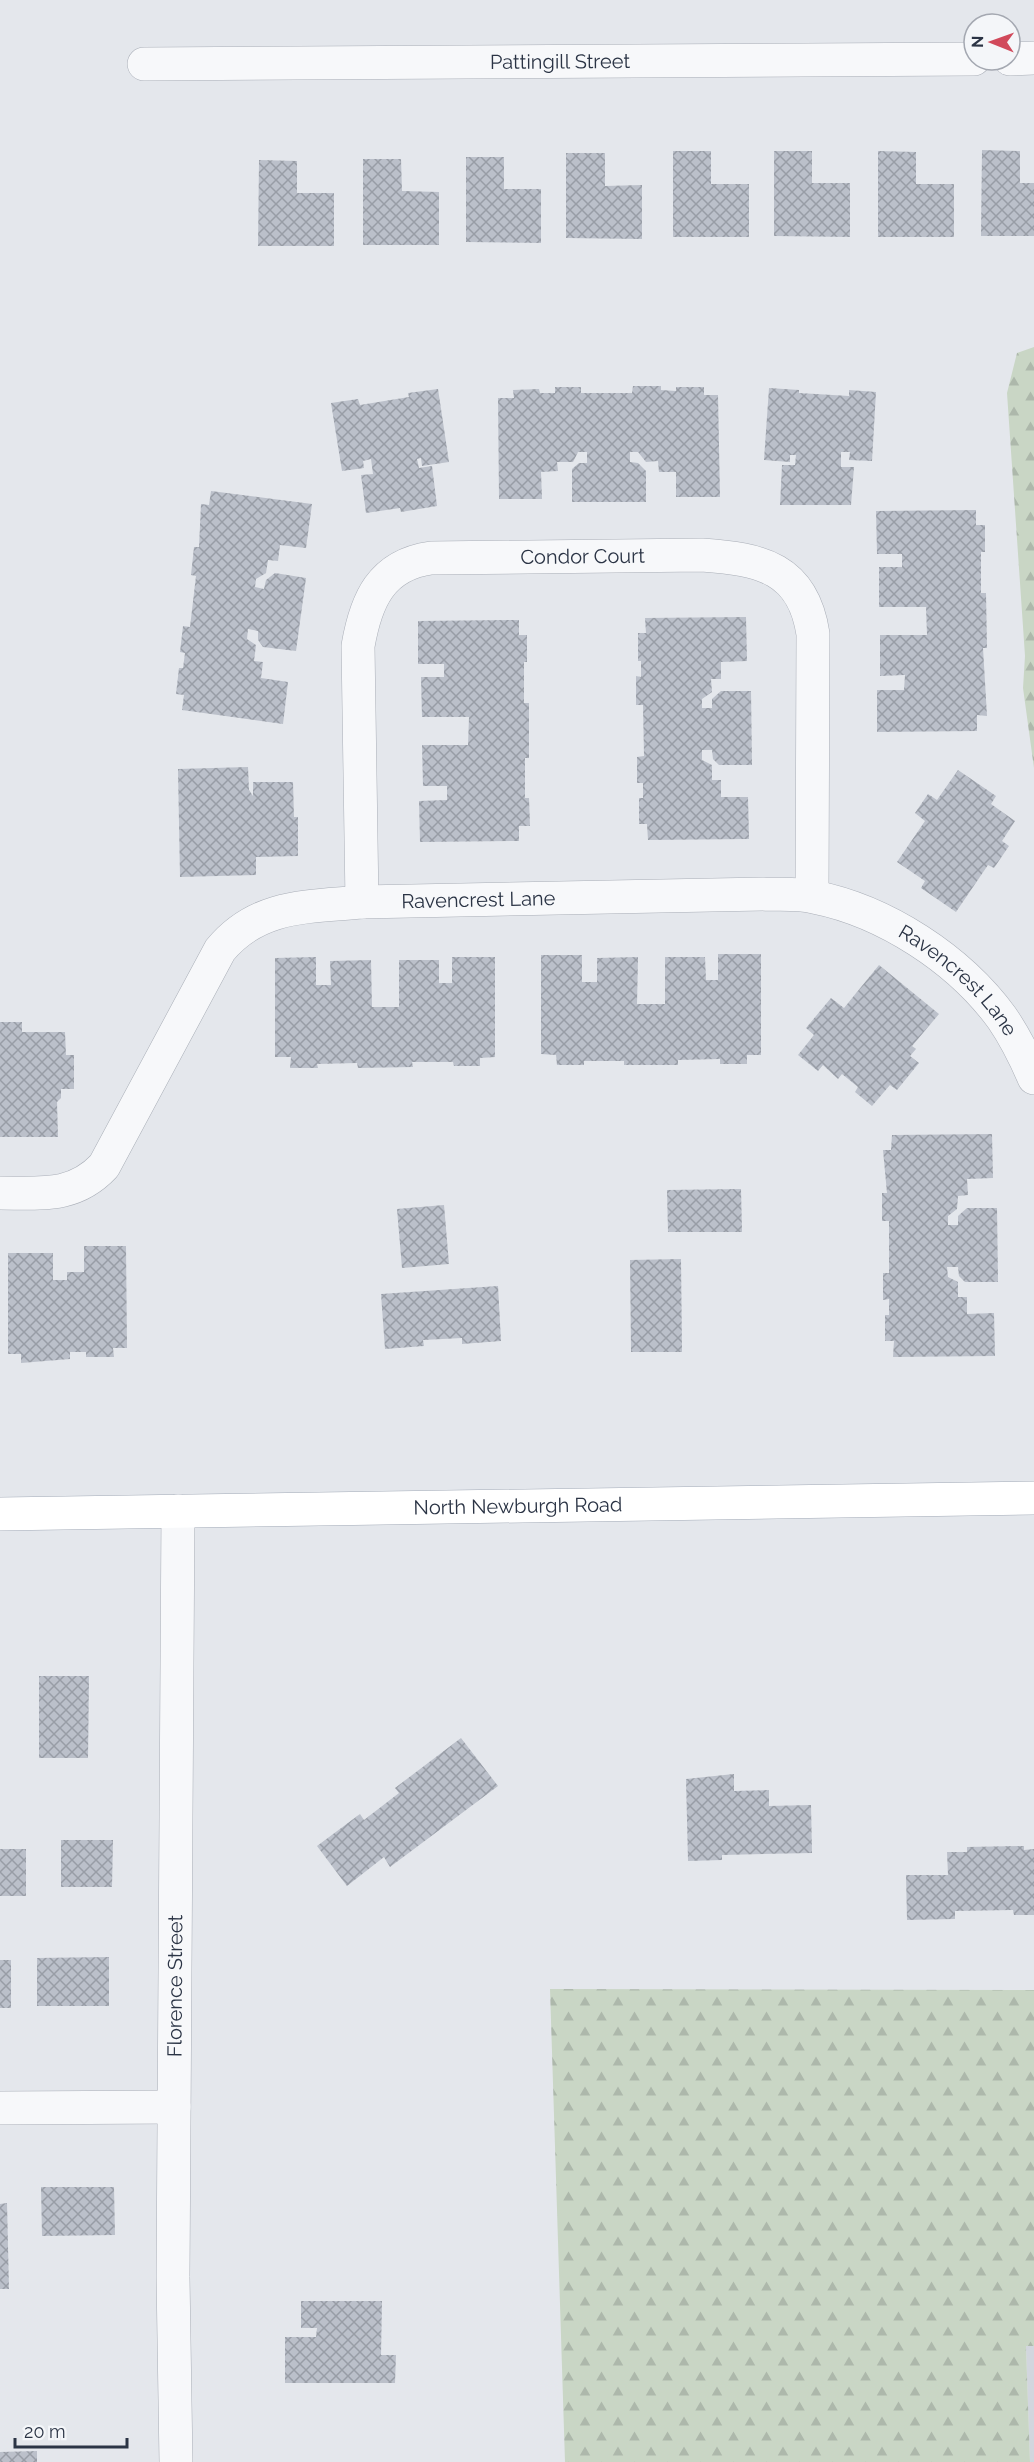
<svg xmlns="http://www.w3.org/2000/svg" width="1034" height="2462" font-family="Raleway,sans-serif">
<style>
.built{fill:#d2d6de}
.forest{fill:url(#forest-firs)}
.building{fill:url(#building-cross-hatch)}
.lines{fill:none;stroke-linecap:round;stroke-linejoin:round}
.minor-casing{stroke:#a9aeb7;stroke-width:34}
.major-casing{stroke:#a3abb8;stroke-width:34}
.minor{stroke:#f7f8fa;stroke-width:33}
.major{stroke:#fff;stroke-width:33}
.labels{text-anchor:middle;stroke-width:6;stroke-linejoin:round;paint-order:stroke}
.street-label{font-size:20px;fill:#2b3445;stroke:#f4f6f9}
</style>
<defs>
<pattern id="forest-firs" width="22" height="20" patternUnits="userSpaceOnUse" patternTransform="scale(1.5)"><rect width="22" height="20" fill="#c9d6c5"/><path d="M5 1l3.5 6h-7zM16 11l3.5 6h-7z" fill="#adb8ab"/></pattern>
<pattern id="building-cross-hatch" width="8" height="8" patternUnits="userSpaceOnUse" patternTransform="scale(1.5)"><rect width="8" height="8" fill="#bbc0ca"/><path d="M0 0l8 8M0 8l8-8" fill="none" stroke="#989da6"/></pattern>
</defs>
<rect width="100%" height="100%" fill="#e4e7ec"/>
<path class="built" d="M 1026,2346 L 1034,2346 L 1034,2462 L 1030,2462 Z"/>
<path class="forest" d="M 1034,347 L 1034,768 L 1023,688 L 1025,656 L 1007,393 L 1017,353 Z
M 550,1989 L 1034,1990 L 1034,2346 L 1026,2346 L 1030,2462 L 565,2462 Z"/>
<path class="building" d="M 982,150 L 1020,151 L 1020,183 L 1034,183 L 1034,236 L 981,236 Z
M 673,151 L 711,151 L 711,184 L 749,184 L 749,237 L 673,237 Z
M 774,151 L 812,151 L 812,183 L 850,183 L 850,237 L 774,236 Z
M 878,151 L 916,152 L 916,184 L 954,184 L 954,237 L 878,237 Z
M 566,153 L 605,153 L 605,186 L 642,185 L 642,239 L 566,238 Z
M 466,157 L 504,157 L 504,189 L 541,189 L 541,243 L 466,242 Z
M 363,159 L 401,159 L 402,191 L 439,192 L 439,245 L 363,245 Z
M 259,160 L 297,161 L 297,193 L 334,193 L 334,246 L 258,246 Z
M 633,386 L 661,386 L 661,390 L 676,391 L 676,387 L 704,387 L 704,395 L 718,395 L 720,497 L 676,497 L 676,472 L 659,472 L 658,461 L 646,462 L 638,452 L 630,452 L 630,462 L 638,463 L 646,471 L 646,502 L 572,502 L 572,469 L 579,463 L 587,463 L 587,452 L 578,452 L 573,462 L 557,462 L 558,471 L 541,472 L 542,499 L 499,499 L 498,398 L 514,398 L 513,390 L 539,389 L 540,393 L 555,393 L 555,387 L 581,387 L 581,393 L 632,393 Z
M 769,388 L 799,390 L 799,393 L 849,396 L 849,390 L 876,392 L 872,461 L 849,460 L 850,452 L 841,452 L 841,467 L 854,467 L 851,505 L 780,505 L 782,465 L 795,465 L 796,455 L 790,455 L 790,462 L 764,460 Z
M 438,389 L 449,462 L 422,466 L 421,458 L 417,459 L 419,468 L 432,466 L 437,506 L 401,512 L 400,508 L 366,513 L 361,475 L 373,474 L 371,459 L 363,461 L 364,468 L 342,471 L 331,403 L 358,399 L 360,405 L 409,397 L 408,393 Z
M 211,491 L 312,504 L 306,548 L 280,545 L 278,561 L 268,560 L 266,573 L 256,579 L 255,587 L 264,589 L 266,580 L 275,573 L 306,578 L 296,651 L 263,647 L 258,640 L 258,631 L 248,629 L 247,639 L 256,645 L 254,661 L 263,662 L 261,678 L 288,682 L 283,724 L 182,710 L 184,695 L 176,694 L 179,668 L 183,668 L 185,653 L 180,652 L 183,626 L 190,627 L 196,576 L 191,575 L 194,547 L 199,547 L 201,504 L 209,505 Z
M 976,510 L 976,525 L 985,525 L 985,552 L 981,552 L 981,593 L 986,593 L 987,648 L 983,648 L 987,716 L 977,715 L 977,731 L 877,732 L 877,690 L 904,690 L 905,675 L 880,676 L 880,635 L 927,635 L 926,607 L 879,607 L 879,567 L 902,567 L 902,554 L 877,554 L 876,511 Z
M 746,617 L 747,661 L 721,662 L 721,679 L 711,679 L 712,692 L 702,699 L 702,708 L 712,708 L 712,699 L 721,691 L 751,691 L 752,765 L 719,765 L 713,759 L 712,750 L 702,750 L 702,760 L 712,765 L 712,780 L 721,780 L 721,797 L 748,797 L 749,839 L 648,840 L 647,824 L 639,824 L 639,798 L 643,798 L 643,783 L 637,783 L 637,757 L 644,756 L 643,705 L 636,705 L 636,676 L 641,677 L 641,661 L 638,661 L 638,633 L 646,633 L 645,618 Z
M 519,620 L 519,635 L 527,635 L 527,662 L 524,662 L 524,703 L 529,703 L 529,758 L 525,758 L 525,798 L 529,798 L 530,826 L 519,826 L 519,841 L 420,842 L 419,801 L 447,800 L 447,786 L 423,786 L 422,745 L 468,745 L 469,717 L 422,717 L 421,677 L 444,677 L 444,664 L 418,664 L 418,621 Z
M 248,767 L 249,790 L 253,796 L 253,782 L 293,782 L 294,817 L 298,817 L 298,856 L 256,857 L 256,875 L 180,877 L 178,769 Z
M 958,770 L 996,796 L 991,804 L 1015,821 L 1002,841 L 1009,846 L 994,868 L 988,865 L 956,912 L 921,888 L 925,881 L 897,862 L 925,821 L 915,813 L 928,794 L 937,800 Z
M 718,954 L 761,954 L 761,1055 L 747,1055 L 747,1064 L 720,1064 L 720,1059 L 678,1060 L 678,1065 L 624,1065 L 624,1061 L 584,1061 L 584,1065 L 557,1065 L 556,1055 L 541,1054 L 541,955 L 582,955 L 582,982 L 597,982 L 597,958 L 638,957 L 637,1004 L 665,1004 L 665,957 L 705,957 L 706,980 L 718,980 Z
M 316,957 L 316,985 L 331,985 L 330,961 L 371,960 L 372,1007 L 399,1007 L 399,960 L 439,960 L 439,983 L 452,983 L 452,957 L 495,957 L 495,1057 L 480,1058 L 480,1066 L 454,1066 L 453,1062 L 412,1062 L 413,1067 L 358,1068 L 357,1063 L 317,1064 L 318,1068 L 290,1068 L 291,1057 L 275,1057 L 275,958 Z
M 879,965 L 939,1014 L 912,1046 L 916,1049 L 910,1056 L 919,1063 L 897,1090 L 890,1085 L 872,1106 L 855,1092 L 858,1087 L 842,1074 L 838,1079 L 823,1065 L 818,1071 L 798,1055 L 814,1035 L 806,1028 L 831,998 L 844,1008 Z
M 0,1022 L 22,1022 L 22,1032 L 65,1032 L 66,1055 L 74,1055 L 74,1089 L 61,1089 L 61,1098 L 57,1102 L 58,1137 L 0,1137 Z
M 992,1134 L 993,1178 L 967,1179 L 968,1195 L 958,1196 L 957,1209 L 948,1216 L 948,1225 L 958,1225 L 958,1216 L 967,1208 L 997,1208 L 998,1282 L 965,1282 L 959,1276 L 958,1267 L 947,1267 L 948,1277 L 958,1282 L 958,1297 L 967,1297 L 967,1314 L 994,1313 L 995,1356 L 893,1357 L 894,1341 L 885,1341 L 885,1315 L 889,1315 L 889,1299 L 883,1300 L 883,1273 L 889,1273 L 889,1221 L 882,1221 L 882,1193 L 887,1193 L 883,1150 L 891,1150 L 892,1135 Z
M 741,1189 L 742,1232 L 668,1232 L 667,1190 Z
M 444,1205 L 449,1264 L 402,1268 L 397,1209 Z
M 84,1246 L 126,1246 L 127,1348 L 113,1348 L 114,1357 L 86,1357 L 86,1352 L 70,1352 L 70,1359 L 21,1363 L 21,1354 L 8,1354 L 8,1253 L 53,1253 L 53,1280 L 67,1280 L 67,1272 L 84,1272 Z
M 681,1259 L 682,1352 L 631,1352 L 630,1260 Z
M 498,1286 L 501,1341 L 462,1344 L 462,1338 L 423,1340 L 424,1346 L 385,1349 L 381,1294 Z
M 39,1676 L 89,1676 L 88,1758 L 39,1758 Z
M 461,1738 L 498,1786 L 390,1867 L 384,1857 L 347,1886 L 317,1846 L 360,1814 L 364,1820 L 399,1793 L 395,1788 Z
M 734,1774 L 734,1791 L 769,1790 L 769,1806 L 811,1805 L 812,1853 L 722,1855 L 722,1860 L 688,1861 L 686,1779 Z
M 61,1840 L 113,1840 L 112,1887 L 61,1887 Z
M 1024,1846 L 1024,1850 L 1034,1849 L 1034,1915 L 1014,1915 L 1013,1910 L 955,1911 L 955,1919 L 907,1920 L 906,1875 L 948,1875 L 947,1852 L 967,1852 L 967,1847 Z
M 0,1849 L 26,1849 L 26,1896 L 0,1896 Z
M 109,1957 L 109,2006 L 37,2006 L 37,1958 Z
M 0,1960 L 11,1960 L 11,2008 L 0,2008 Z
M 41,2187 L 114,2187 L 115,2235 L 42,2236 Z
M 7,2203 L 9,2289 L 0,2289 L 0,2204 Z
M 301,2301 L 382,2301 L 381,2355 L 396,2355 L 395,2383 L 285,2383 L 285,2337 L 316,2337 L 317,2328 L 301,2328 Z
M 37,2451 L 37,2462 L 0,2462 L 0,2452 Z"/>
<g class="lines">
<defs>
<g id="minor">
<path d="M 1010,59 L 1034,58"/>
<path id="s1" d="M 144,64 L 974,59"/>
<path id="s2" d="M 362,902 L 358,646 C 366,600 381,565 431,558 L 702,555 C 761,559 803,568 813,634 L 812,896"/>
<path id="s3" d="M 0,1193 C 41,1193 74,1198 104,1166 L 220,950 C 258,904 308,907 362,902 L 763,894 C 780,895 798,893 814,897 C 885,911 959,959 1002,1018 C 1015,1037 1025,1057 1034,1078"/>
<path d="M 0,2108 L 174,2107"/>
<path id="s4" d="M 176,2462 L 173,2277 L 178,1511"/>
</g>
<g id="major">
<path id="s5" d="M 0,1514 L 1034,1498"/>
</g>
</defs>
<use href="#minor" class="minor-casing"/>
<use href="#major" class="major-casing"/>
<use href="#minor" class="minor"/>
<use href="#major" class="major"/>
</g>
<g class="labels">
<g class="street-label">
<text dy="7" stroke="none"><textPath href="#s1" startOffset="416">Pattingill Street</textPath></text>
<text dy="7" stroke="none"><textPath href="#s2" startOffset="532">Condor Court</textPath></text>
<text dy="7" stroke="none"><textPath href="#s3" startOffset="628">Ravencrest Lane</textPath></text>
<text dy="7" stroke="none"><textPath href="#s3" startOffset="1134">Ravencrest Lane</textPath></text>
<text dy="7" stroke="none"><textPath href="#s5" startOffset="518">North Newburgh Road</textPath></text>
<text dy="7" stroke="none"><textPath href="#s4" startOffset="476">Florence Street</textPath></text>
</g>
</g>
<g transform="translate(992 42) rotate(271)"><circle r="28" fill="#f4f6f9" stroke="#a4a8b1" stroke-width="1.5"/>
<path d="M0-4.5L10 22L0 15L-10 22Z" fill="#d1495b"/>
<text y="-9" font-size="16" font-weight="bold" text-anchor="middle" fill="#2b3445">N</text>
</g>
<path d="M15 2438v9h112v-9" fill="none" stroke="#2b3445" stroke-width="3"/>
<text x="24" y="2438" font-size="18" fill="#2b3445" stroke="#f4f6f9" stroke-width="4.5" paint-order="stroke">20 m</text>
</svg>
